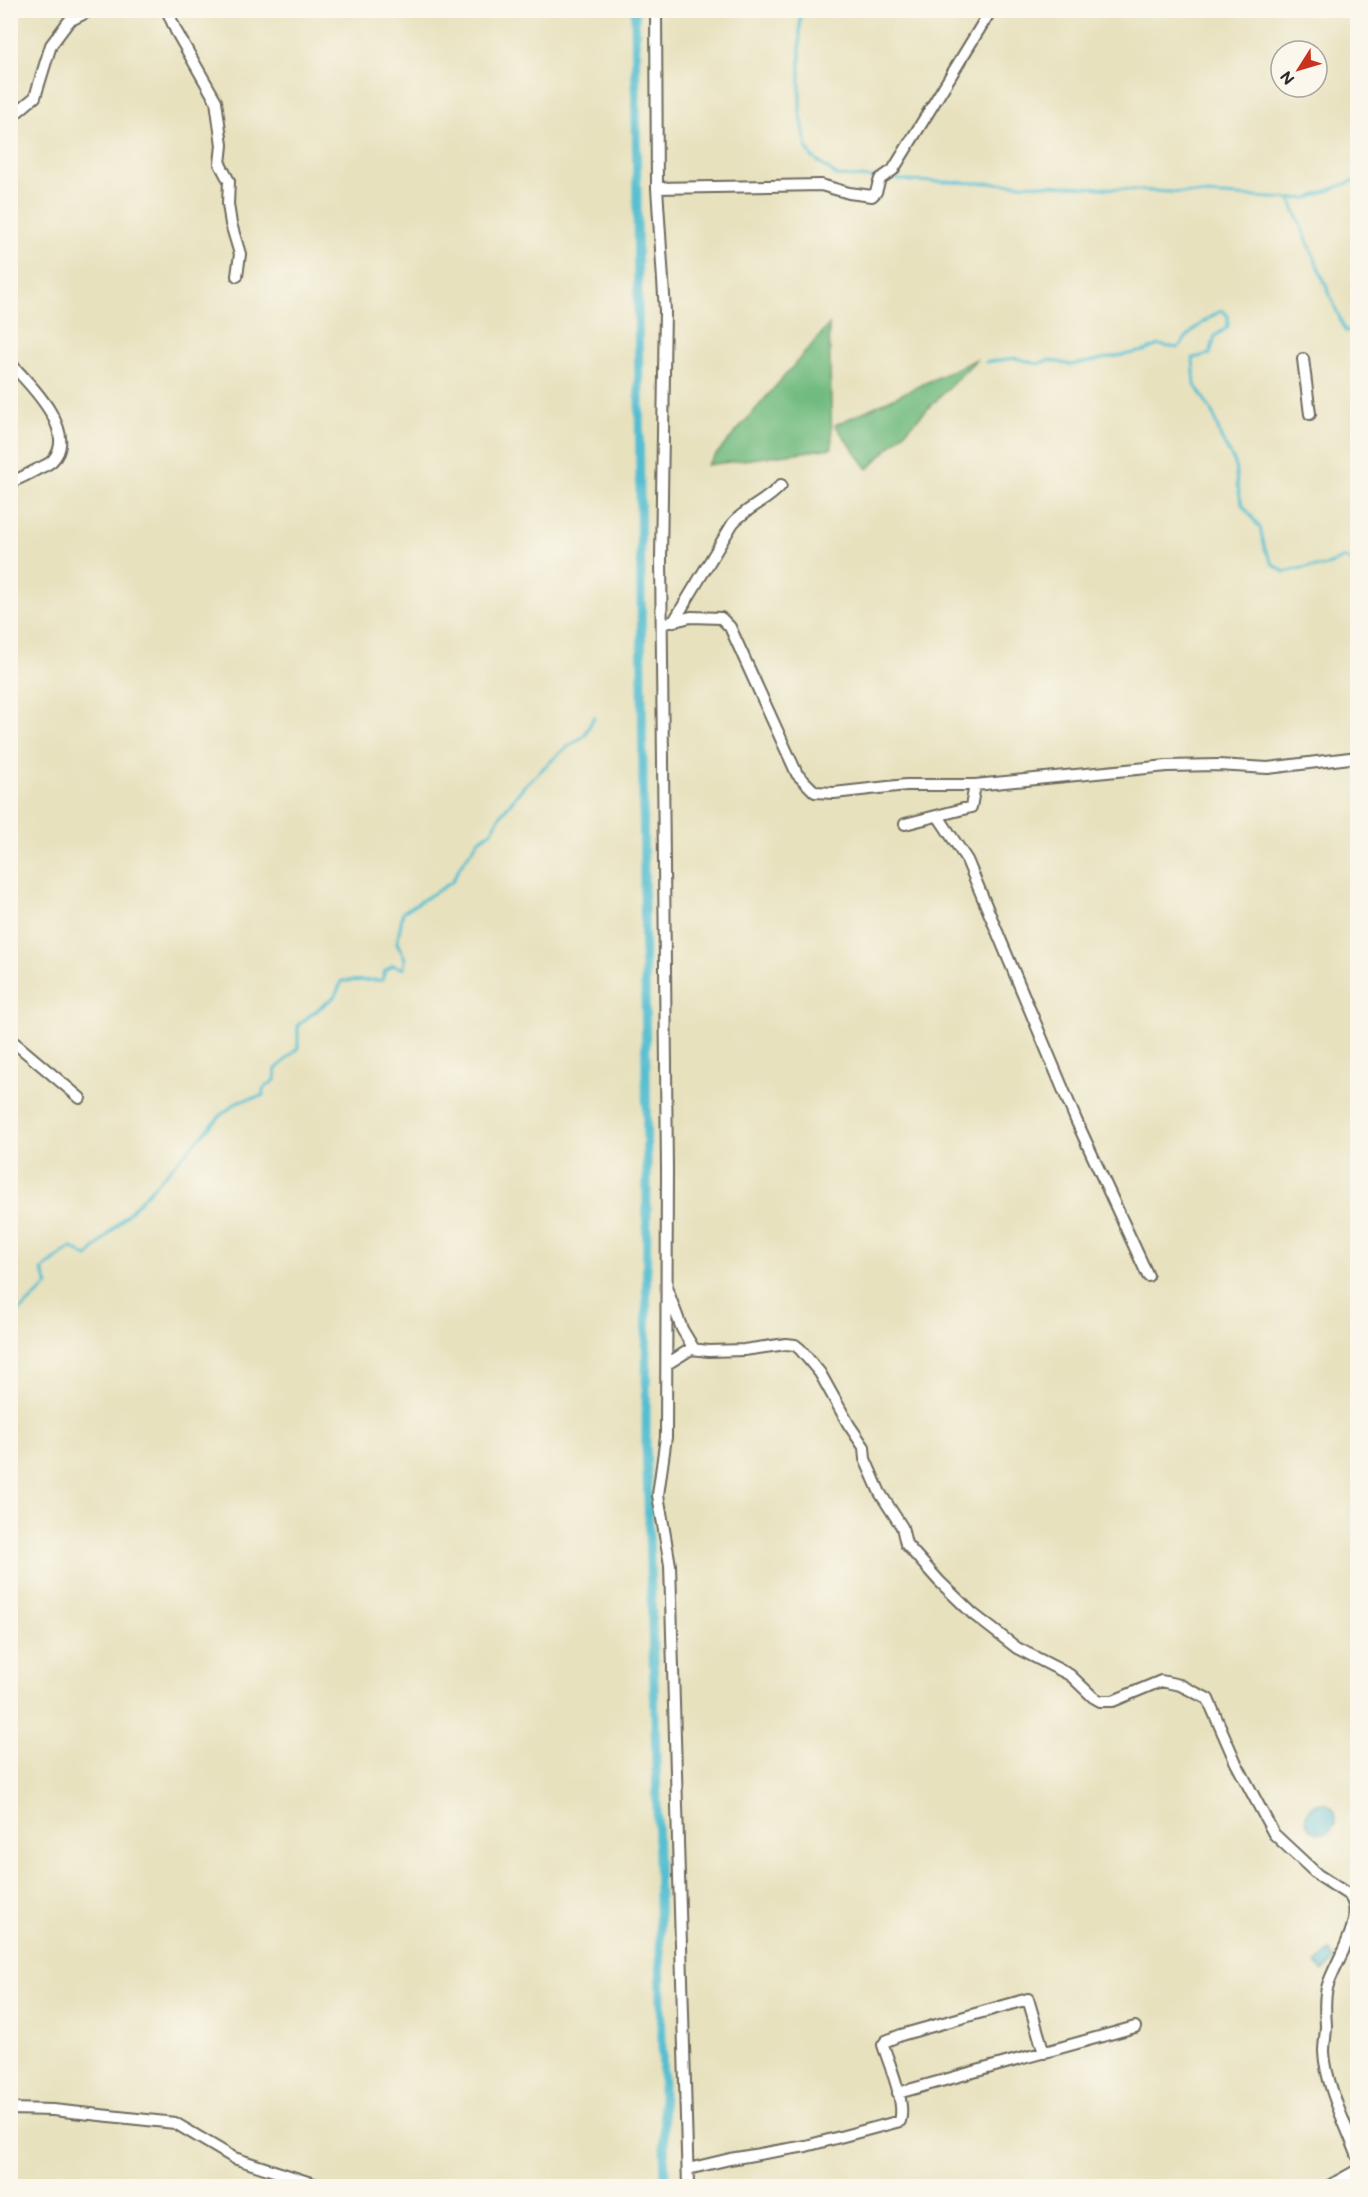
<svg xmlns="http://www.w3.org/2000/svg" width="1368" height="2197" font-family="'Balsamiq Sans',sans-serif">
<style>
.forest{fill:#72bb80;stroke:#4e7356;stroke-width:1.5}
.water{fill:#54bed0;stroke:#40747e;stroke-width:1.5}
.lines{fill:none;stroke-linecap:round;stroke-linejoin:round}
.stream{stroke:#54bed0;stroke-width:3}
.canal{stroke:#54bed0;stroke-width:9}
.minor-casing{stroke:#6d6b5e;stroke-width:14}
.minor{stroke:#fff;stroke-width:10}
</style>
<rect width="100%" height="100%" fill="#fbf7ec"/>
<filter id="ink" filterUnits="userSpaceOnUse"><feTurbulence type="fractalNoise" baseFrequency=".0167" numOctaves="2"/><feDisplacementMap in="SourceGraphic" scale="12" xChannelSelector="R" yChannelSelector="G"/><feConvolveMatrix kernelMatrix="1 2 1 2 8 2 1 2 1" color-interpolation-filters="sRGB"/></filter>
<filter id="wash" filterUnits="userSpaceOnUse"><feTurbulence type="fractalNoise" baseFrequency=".008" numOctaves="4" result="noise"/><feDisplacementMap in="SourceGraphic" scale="24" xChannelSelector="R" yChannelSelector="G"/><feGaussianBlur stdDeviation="1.35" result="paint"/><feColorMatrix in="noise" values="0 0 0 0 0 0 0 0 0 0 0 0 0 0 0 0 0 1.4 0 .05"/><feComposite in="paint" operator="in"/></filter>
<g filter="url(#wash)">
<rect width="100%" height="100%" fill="#e7e1be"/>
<path class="forest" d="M 829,325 L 832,448 L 707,465 Z
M 977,359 L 868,469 L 835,425 Z"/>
<path class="water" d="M1306 1818a15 15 0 1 1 30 0a15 15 0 1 1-30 0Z
M 1331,1951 L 1334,1959 L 1331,1964 L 1323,1972 L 1316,1964 L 1326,1954 Z"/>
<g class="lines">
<path class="stream" d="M 800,10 L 800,111 L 807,148 L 812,157 L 837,176 L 877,178
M 887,178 L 910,181 L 1051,185 L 1290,199 L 1309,198 L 1358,179
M 1290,199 L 1345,331 L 1358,330
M 986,362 L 1016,358 L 1037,364 L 1049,360 L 1071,365 L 1144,351 L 1159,345 L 1178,348 C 1190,331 1204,320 1222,310 L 1228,316 L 1228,327 L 1215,336 L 1210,354 L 1193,358 L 1195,385 L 1213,413 L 1221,438 L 1235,463 L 1237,484 L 1242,504 L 1260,528 L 1265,549 L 1273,564 L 1284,572 L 1308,567 L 1323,567 L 1345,558 L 1358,565
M 10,1320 L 48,1285 L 42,1270 L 71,1247 L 87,1257 L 222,1114 L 239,1101 L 263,1096 L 263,1089 L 275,1080 L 276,1069 L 298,1048 L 298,1025 L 335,996 L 342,981 L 382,980 L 385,971 L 393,965 L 404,969 L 405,958 L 397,943 L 403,912 L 452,882 L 459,868 L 479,840 L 492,831 L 500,816 L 524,786 L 562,751 L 584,736 L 594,717"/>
<path class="canal" d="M 635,10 L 647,1169 L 646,1442 L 655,1715 L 665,2186"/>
</g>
</g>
<g filter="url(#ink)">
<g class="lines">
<defs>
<path id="minor" d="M 167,10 L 176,31 L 216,101 L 222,145 L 220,164 L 229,181 L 228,204 L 231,224 L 240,254 L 237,276
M 656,10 L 657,188 L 665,311 L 661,558 L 667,1169 L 666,1437 L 658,1495 L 670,1565 L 688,2186
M 10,118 L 35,97 L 51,45 L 69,21 L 91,10
M 657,188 L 821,185 L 849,193 L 872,196 L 876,192 L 880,179 L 893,170 L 991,10
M 1303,359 L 1310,414
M 10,363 C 29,383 80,433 52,461 C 48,465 41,467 36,470 C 28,474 20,479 10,482
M 674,621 L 733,523 C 747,507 768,501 781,485
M 662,624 L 691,617 L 721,618 L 730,627 L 797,774 L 815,792 L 834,793 L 906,785 L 975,785 L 1167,766 L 1218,765 L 1268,768 L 1358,757
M 938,816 L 967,860 L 1076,1120 L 1148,1276
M 905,824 L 971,807 L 975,785
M 10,1039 L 80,1098
M 668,1292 L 682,1329 L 694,1349
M 667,1364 L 691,1349 L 709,1351 L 744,1350 L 786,1344 L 795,1345 L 800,1349 L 820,1373 L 849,1425 L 864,1447 L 865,1459 L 880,1493 L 902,1527 L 906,1544 L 939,1581 L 973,1614 L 1017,1648 L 1070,1675 L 1093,1697 L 1100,1701 L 1113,1701 L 1161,1681 L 1180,1685 L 1208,1699 L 1236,1763 L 1274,1834 L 1318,1875 L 1349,1895 C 1368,1918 1333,1964 1327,1988 C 1324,2000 1325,2013 1326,2025 C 1326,2034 1324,2043 1324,2052 C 1326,2086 1346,2125 1358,2157
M 898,2093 L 1135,2027
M 10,2109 L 53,2110 L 175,2123 L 234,2158 L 320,2186
M 688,2169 L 730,2159 L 806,2146 L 900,2121 C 906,2102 889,2064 883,2045 L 886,2041 L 901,2035 L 1028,1999 L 1044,2053
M 1329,2186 L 1358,2170"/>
</defs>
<use href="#minor" class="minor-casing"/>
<use href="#minor" class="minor"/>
</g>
</g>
<rect width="1368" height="2197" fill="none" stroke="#fbf7ec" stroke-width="36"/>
<g transform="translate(1299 69) rotate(233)"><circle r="28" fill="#fbf7ec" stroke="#a8a59f" stroke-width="1.5"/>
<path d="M0-4.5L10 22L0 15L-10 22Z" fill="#c8321e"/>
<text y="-9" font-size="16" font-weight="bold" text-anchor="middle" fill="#2b2b2b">N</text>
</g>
</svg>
